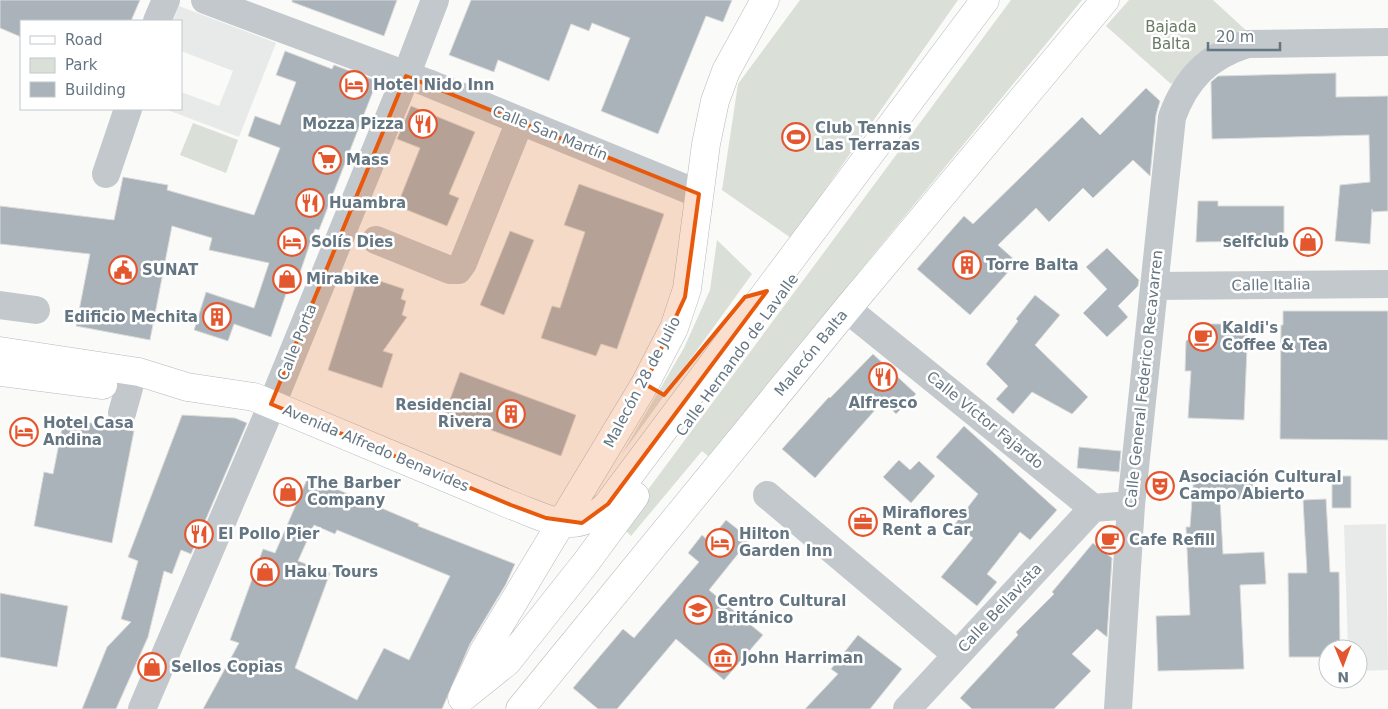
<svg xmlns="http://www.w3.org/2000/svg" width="1388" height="709" font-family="'DejaVu Sans',sans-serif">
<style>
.built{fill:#e8e9e9}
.green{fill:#dadfd7}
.building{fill:#aab3b9;stroke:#dcdcda;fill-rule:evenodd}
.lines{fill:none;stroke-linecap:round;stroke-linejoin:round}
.major-casing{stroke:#b5babe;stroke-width:29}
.minor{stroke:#c3c8cc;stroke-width:28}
.major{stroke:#fff;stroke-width:28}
.marked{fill:#e8590c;fill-opacity:0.2;stroke:#e8590c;stroke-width:4;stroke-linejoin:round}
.labels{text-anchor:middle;stroke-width:5;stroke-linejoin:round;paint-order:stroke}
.park-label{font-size:15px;fill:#687a64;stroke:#fff}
.poi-label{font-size:15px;font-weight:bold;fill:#657683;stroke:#fff;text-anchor:start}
.street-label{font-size:15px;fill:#657683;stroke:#fff}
</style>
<rect width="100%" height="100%" fill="#fafaf8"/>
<path class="built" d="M 179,6 L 276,43 L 239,137 L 165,109 L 181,109 L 181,92 L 219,106 L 233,71 L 181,51 L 181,21 L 173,21 Z
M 1386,524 L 1388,670 L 1358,671 L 1358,649 L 1348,649 L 1344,525 Z"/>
<path class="green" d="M 800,0 L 958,0 L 791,238 L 722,190 L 738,84 Z
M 1011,0 L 1082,0 L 708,456 L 702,451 L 631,536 L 621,526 Z
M 1129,0 L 1213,0 L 1250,34 L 1201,56 L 1171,84 L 1106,26 Z
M 193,123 L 238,140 L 226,173 L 180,155 Z
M 717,240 L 752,274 L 622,454 L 684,348 L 710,290 Z"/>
<path class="building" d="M 0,0 L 140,0 L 131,21 L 21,21 L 21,37 L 0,28 Z
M 292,0 L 397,0 L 384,36 L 292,2 Z
M 471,0 L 732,0 L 723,22 L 706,16 L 658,134 L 601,111 L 630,38 L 592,23 L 589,31 L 571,24 L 549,81 L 498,60 L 494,72 L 449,55 Z
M 285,51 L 332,69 L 334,65 L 377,81 L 319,230 L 315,229 L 293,293 L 287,291 L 271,337 L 234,324 L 228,341 L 194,330 L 206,292 L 254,308 L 269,263 L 209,250 L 212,238 L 172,226 L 150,340 L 76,326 L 90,254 L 0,244 L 0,206 L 114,220 L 123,177 L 168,185 L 167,190 L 254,215 L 280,148 L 248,136 L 255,116 L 280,125 L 296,82 L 276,75 Z
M 1336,73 L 1336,97 L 1388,96 L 1388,211 L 1372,212 L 1372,209 L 1370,244 L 1335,241 L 1340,185 L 1370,182 L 1369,135 L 1212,139 L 1211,82 L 1218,76 Z
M 1146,88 L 1160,101 L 1156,115 L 1150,176 L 1133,160 L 1093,198 L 1083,188 L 1049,222 L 1036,208 L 998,245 L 1017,262 L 970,315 L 917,269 L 964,216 L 973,224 L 1082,117 L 1100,135 Z
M 411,106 L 475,132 L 449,194 L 459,198 L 447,226 L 397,206 L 420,148 L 397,139 Z
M 579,184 L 664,214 L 617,349 L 601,344 L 596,356 L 541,338 L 552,306 L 560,308 L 585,232 L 564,225 Z
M 1198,201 L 1218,201 L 1218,206 L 1284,206 L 1284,241 L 1196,242 Z
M 510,231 L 534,240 L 504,315 L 480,305 Z
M 1107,248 L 1139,280 L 1138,286 L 1118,306 L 1128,317 L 1107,337 L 1083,313 L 1107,289 L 1086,267 Z
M 359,274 L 404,289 L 401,299 L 406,301 L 402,315 L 407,317 L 383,351 L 393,354 L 382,388 L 328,370 Z
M 1035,295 L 1060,315 L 1035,345 L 1088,397 L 1072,414 L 1032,392 L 1013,414 L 996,399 L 1008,386 L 986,364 L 1018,321 L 1016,319 Z
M 1283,311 L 1388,311 L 1388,440 L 1280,439 L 1281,325 L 1283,325 Z
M 1210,324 L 1248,324 L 1244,420 L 1188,418 L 1191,371 L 1185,371 L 1186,341 Z
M 873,354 L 916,394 L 896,414 L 883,401 L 815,478 L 782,449 L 829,397 L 830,398 Z
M 460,372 L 576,415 L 561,456 L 445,413 Z
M 182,415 L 235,418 L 247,423 L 191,554 L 181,550 L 172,574 L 164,571 L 148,637 L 116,709 L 82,709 L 107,647 L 131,622 L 121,619 L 138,561 L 128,557 Z
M 64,418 L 134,431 L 112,543 L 34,526 L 44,472 L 53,474 Z
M 964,426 L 1057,510 L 1030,540 L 1020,532 L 987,574 L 997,582 L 977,606 L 941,577 L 973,538 L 955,524 L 978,494 L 936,457 Z
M 1079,447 L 1121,451 L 1119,472 L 1077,468 Z
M 899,460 L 910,470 L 919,461 L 935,476 L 911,503 L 883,477 Z
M 1194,473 L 1254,474 L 1252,500 L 1220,498 L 1223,554 L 1264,552 L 1266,584 L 1240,585 L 1244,669 L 1158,671 L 1156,616 L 1190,615 L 1186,527 L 1190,527 Z
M 1332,476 L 1351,476 L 1351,508 L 1332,508 Z
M 308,477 L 419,524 L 418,526 L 515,564 L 506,584 L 470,644 L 442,709 L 203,709 L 239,643 L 230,640 L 263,549 L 275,553 ZM 314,525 L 335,534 L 337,530 L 450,576 L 409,660 L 384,648 L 357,700 L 295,668 L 330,573 L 298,561 Z
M 1326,499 L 1330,572 L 1339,572 L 1340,649 L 1328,649 L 1328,657 L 1289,657 L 1288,573 L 1307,573 L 1303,500 Z
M 726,520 L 750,539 L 709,590 L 763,635 L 724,680 L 676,639 L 617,709 L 598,709 L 573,688 L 623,629 L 634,638 L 699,562 L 688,553 L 702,535 L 709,541 Z
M 1093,543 L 1112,558 L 1107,637 L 1097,629 L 1072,654 L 1091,671 L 1054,709 L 972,709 L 960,698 L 1018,635 L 1016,632 L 1054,594 L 1052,592 Z
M 0,593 L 68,606 L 57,667 L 0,657 Z
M 858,635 L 902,669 L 870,709 L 805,709 L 838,674 L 831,669 Z"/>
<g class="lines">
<defs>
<path id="major" d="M 0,351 L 139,372 L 187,387 L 254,397 L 511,505 C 549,519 576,538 608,504 L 985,0
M 0,372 L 103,385
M 464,693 L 484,651 L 645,384 L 674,328 L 687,289 L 706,144 L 715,101 L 726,71 L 765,0
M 462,698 L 507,662 L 584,565 L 635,496
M 520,709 L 847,309 L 1105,0"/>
</defs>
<use href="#major" class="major-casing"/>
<path class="minor" d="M 205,0 L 428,83 L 699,194
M 157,21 L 166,0
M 106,174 L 128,109
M 376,240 L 450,270 L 458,270 L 463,263 L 520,121
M 1154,286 L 1388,284
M 0,305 L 36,310
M 847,309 L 1093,508 L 1131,505
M 122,413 L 129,388
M 767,495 L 957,655
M 142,709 L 265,421 L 406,76 L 435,0
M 907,709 L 1093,508
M 1118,709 L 1131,505 L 1172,117 C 1186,79 1208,56 1247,44 L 1388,42"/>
<use href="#major" class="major"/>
</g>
<path class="marked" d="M 406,76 L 699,194 L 685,297 L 645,384 L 664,395 L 745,297 L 767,291 L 608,504 L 582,523 L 546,518 L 511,505 L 271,404 Z"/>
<defs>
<symbol id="hotel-ring" viewBox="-11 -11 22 22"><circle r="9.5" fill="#fff" stroke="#e4572e" stroke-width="1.5"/><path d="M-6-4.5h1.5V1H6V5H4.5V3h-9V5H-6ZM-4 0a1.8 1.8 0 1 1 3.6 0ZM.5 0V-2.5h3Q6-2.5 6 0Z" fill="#e4572e"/></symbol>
<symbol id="restaurant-ring" viewBox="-11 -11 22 22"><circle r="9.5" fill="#fff" stroke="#e4572e" stroke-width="1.5"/><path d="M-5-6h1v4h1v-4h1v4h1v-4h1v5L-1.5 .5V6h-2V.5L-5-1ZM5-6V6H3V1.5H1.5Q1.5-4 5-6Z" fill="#e4572e"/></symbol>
<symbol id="stadium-ring" viewBox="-11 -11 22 22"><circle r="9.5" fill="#fff" stroke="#e4572e" stroke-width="1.5"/><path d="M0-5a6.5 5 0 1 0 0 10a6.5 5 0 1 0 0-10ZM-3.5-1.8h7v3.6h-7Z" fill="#e4572e"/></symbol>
<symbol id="supermarket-ring" viewBox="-11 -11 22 22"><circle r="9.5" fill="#fff" stroke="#e4572e" stroke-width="1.5"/><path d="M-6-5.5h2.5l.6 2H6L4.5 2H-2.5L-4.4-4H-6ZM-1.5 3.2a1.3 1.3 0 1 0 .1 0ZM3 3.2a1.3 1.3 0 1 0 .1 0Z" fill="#e4572e"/></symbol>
<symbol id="shop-ring" viewBox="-11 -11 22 22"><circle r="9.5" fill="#fff" stroke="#e4572e" stroke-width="1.5"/><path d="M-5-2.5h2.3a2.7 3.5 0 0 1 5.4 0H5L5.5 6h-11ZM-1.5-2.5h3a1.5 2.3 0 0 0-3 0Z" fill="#e4572e"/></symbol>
<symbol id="building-ring" viewBox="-11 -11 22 22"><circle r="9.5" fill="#fff" stroke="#e4572e" stroke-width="1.5"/><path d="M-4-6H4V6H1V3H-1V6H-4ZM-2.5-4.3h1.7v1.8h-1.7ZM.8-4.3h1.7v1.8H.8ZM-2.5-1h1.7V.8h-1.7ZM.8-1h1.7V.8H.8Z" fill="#e4572e"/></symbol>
<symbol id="civic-ring" viewBox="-11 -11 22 22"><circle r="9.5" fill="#fff" stroke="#e4572e" stroke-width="1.5"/><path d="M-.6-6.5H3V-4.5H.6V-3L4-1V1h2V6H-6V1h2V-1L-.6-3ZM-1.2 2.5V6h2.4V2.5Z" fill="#e4572e"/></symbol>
<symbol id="cafe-ring" viewBox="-11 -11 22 22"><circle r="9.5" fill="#fff" stroke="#e4572e" stroke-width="1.5"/><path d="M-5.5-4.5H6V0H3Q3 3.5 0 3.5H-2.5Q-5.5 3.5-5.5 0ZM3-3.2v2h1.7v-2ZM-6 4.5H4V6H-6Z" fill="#e4572e"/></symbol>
<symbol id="theatre-ring" viewBox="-11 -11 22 22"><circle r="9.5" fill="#fff" stroke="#e4572e" stroke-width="1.5"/><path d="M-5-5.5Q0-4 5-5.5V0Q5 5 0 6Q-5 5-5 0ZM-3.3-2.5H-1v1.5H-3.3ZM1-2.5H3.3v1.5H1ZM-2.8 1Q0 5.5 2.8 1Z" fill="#e4572e"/></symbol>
<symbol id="office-ring" viewBox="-11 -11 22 22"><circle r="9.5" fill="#fff" stroke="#e4572e" stroke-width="1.5"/><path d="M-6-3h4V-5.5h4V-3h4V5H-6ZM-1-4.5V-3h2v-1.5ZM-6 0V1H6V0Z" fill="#e4572e"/></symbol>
<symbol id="university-ring" viewBox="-11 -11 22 22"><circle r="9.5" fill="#fff" stroke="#e4572e" stroke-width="1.5"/><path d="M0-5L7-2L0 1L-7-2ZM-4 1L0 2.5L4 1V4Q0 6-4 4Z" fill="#e4572e"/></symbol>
<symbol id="museum-ring" viewBox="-11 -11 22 22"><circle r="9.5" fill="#fff" stroke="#e4572e" stroke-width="1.5"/><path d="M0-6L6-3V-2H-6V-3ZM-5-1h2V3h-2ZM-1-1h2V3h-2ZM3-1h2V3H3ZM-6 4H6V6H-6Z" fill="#e4572e"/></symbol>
</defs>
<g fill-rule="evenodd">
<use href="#hotel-ring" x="338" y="69" width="32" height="32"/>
<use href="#restaurant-ring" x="407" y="108" width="32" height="32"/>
<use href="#stadium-ring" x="780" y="121" width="32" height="32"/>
<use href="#supermarket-ring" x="311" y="144" width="32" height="32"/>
<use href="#restaurant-ring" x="294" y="187" width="32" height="32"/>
<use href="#hotel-ring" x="276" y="226" width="32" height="32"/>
<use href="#shop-ring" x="1292" y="226" width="32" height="32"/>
<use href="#building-ring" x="951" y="249" width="32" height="32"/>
<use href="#civic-ring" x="107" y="254" width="32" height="32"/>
<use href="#shop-ring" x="271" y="263" width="32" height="32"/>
<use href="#building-ring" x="201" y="301" width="32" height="32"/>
<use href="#cafe-ring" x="1187" y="321" width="32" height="32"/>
<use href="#restaurant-ring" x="867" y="361" width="32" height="32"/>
<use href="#building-ring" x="495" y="398" width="32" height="32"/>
<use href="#hotel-ring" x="8" y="416" width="32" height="32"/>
<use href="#theatre-ring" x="1144" y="470" width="32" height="32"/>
<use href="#shop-ring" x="272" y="476" width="32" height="32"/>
<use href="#office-ring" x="847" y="506" width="32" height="32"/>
<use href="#restaurant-ring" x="183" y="518" width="32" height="32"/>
<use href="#cafe-ring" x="1094" y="524" width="32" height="32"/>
<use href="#hotel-ring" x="704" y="527" width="32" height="32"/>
<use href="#shop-ring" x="249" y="556" width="32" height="32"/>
<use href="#university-ring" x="682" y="594" width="32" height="32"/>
<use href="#museum-ring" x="707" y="642" width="32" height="32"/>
<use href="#shop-ring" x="136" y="651" width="32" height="32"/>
</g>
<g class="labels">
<g class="park-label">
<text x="1171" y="32">Bajada<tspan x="1171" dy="17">Balta</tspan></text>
</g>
<g class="poi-label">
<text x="373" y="90">Hotel Nido Inn</text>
<text x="404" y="129" text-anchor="end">Mozza Pizza</text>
<text x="815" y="133">Club Tennis<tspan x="815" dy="17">Las Terrazas</tspan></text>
<text x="346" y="165">Mass</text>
<text x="329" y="208">Huambra</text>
<text x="311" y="247">Solís Dies</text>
<text x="1289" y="247" text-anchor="end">selfclub</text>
<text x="986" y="270">Torre Balta</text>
<text x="142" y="275">SUNAT</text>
<text x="306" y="284">Mirabike</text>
<text x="198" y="322" text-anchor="end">Edificio Mechita</text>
<text x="1222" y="333">Kaldi's<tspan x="1222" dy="17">Coffee &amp; Tea</tspan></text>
<text x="883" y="408" text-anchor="middle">Alfresco</text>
<text x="492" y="410" text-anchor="end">Residencial<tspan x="492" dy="17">Rivera</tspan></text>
<text x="43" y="428">Hotel Casa<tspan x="43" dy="17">Andina</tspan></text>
<text x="1179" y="482">Asociación Cultural<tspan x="1179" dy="17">Campo Abierto</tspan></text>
<text x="307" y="488">The Barber<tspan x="307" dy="17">Company</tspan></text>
<text x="882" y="518">Miraflores<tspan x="882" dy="17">Rent a Car</tspan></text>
<text x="218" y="539">El Pollo Pier</text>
<text x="739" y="539">Hilton<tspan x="739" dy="17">Garden Inn</tspan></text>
<text x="1129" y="545">Cafe Refill</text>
<text x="284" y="577">Haku Tours</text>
<text x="717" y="606">Centro Cultural<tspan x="717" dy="17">Británico</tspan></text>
<text x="742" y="663">John Harriman</text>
<text x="171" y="672">Sellos Copias</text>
</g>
<g class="street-label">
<text transform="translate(550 133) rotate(22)" y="5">Calle San Martín</text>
<text transform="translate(1271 285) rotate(-1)" y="5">Calle Italia</text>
<text transform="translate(297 342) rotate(-68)" y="5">Calle Porta</text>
<text transform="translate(811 353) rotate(-51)" y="5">Malecón Balta</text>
<text transform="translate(737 355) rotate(-54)" y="5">Calle Hernando de Lavalle</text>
<text transform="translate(1144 379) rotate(-84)" y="5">Calle General Federico Recavarren</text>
<text transform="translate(642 382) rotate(-62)" y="5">Malecón 28 de Julio</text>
<text transform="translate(985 420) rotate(39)" y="5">Calle Víctor Fajardo</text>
<text transform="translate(376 448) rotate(23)" y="5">Avenida Alfredo Benavides</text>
<text transform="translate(1000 608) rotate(-47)" y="5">Calle Bellavista</text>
</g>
</g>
<rect x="20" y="20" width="162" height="90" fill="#ffffff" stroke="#c1c8cd"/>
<rect x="30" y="36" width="25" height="8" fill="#ffffff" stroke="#c1c8cd"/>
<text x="65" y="45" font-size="15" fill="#657683">Road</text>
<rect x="30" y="58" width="25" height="15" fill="#dadfd7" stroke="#c1c8cd"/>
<text x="65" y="70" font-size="15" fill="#657683">Park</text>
<rect x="30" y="82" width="25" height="15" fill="#aab3b9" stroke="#c1c8cd"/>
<text x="65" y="95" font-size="15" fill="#657683">Building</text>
<g transform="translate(1343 664) rotate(179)"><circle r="24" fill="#ffffff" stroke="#c1c8cd"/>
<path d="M0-4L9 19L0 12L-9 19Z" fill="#e4572e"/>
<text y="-8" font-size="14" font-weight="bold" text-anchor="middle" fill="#657683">N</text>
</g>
<path d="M1208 42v8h72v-8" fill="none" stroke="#657683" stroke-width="2.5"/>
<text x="1216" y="42" font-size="15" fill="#657683" stroke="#ffffff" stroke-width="4" paint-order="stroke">20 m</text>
</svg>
